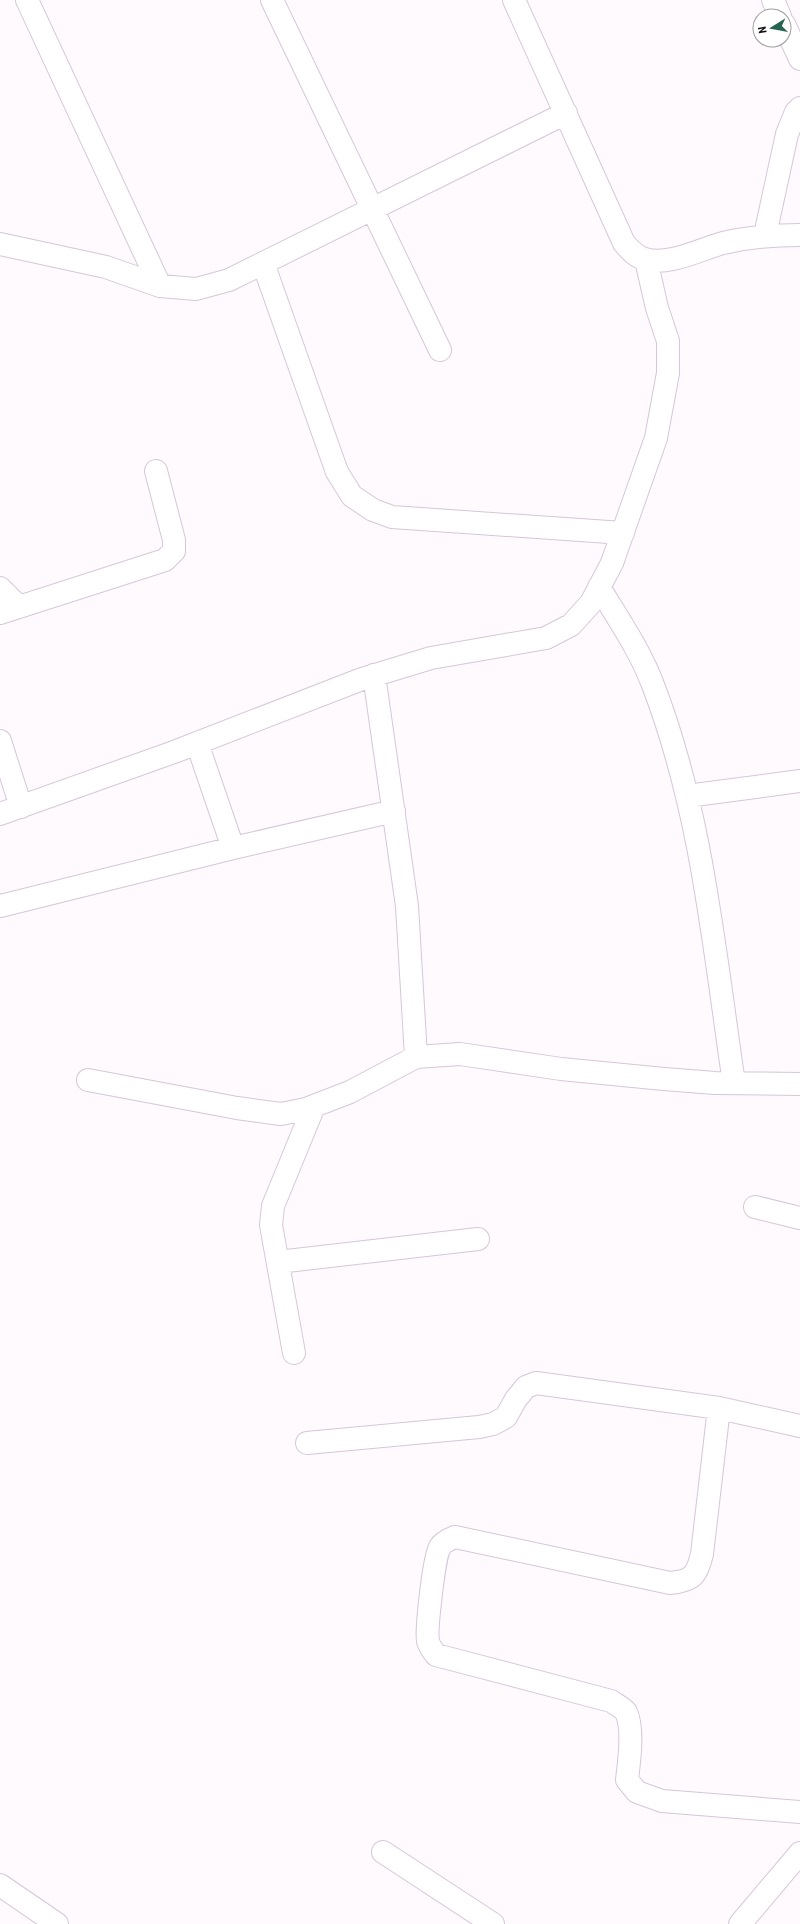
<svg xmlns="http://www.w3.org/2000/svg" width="800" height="1924" font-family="'Roboto Condensed',sans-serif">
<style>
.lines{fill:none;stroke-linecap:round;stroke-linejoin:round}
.minor-casing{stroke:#d6c6d9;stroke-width:24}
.minor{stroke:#fff;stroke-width:22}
</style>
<rect width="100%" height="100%" fill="#fefafe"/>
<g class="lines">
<defs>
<path id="minor" d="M 27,0 L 160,286
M 272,0 L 440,350
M 514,0 L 624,243 C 630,250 636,257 645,259 C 669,266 701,249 723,243 C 749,237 774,235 800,235
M 773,0 L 780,16
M 784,24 L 800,59
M 765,235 L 787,134 L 796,112 L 800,108
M 0,244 L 106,267 L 160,286 L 196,289 L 229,280 L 566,113
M 263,263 L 337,472 L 352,496 L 373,510 L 392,517 L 623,533
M 599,587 C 618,619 640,650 653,685 C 702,812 714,949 734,1083
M 0,588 L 18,606
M 0,613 L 165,560 L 174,551 L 174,540 L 156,471
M 374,675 L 407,906 L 416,1057
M 0,741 L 21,807
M 197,743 L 233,848
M 687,796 L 800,781
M 0,814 L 174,752 L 362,679 L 431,658 L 546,638 L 571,625 L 591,603 L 612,563 L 656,438 L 668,373 L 668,341 L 657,308 L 646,260
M 0,906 L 233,848 L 394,811
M 88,1080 L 237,1108 L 281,1114 L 306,1109 L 350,1092 L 416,1057 L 460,1054 L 561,1069 L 664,1079 L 715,1083 L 800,1084
M 755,1207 L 800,1218
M 278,1262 L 478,1239
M 294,1353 L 271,1225 L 273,1206 L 314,1106
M 719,1408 L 702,1554 C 697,1575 693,1581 670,1583 L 455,1537 C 450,1539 443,1542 440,1547 C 434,1556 426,1630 428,1641 C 429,1646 433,1651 436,1655 L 611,1701 C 615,1704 623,1708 626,1712 C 634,1729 629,1762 627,1780 L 637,1792 L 662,1801 L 800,1812
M 307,1443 L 479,1427 L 493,1424 L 506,1417 L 516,1399 L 526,1387 L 536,1383 L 719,1408 L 800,1426
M 383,1852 L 493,1924
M 0,1885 L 57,1924
M 740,1924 L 800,1853"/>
</defs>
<use href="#minor" class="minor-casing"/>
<use href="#minor" class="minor"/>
</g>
<g transform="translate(772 28) rotate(259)"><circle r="19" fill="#ffffff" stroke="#a09ea1"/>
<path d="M0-3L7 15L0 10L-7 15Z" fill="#256451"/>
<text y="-6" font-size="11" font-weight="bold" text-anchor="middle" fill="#120d13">N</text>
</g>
</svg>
